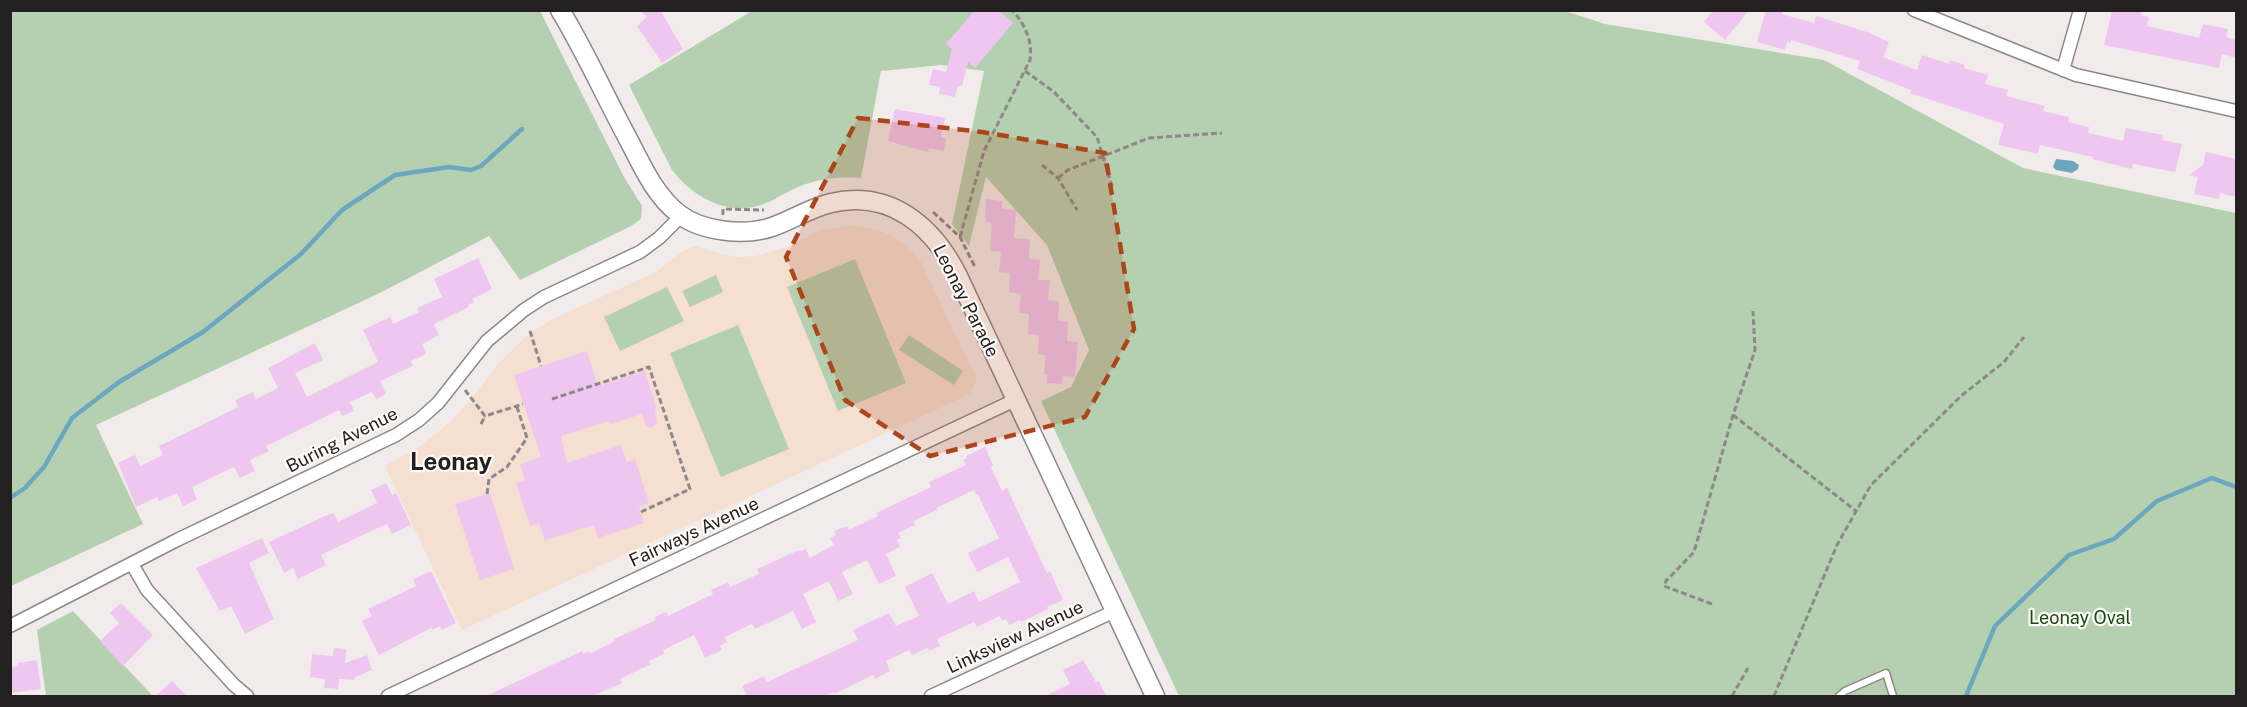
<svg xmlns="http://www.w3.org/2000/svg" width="2247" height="707" font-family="'Public Sans',sans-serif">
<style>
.education{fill:#f4dfd1}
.green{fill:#b5d0b0}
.water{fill:#6ca7c0}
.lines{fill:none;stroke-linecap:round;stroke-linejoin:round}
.stream{stroke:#6ca7c0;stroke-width:4.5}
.building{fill:#efc6f0}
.lane-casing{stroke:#8d8987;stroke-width:9}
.street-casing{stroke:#8d8987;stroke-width:15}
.secondary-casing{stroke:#8d8987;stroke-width:21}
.path{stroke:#8d8989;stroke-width:3;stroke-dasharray:6 3;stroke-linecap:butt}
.lane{stroke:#fff;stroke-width:6}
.street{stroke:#fff;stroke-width:12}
.secondary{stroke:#fff;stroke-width:18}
.marked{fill:#ac461a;fill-opacity:0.2;stroke:#ac461a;stroke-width:4.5;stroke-dasharray:12 8;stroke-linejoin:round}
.labels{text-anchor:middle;stroke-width:4.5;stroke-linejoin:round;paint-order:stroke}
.street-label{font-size:18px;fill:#222020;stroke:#fefaf8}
.park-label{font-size:18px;fill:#18490f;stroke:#fefaf8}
.district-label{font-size:24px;font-weight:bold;fill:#222020;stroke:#fefaf8}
</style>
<rect width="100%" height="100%" fill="#f1eceb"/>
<path class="education" d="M 850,225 L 881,231 L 904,243 L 920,260 L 977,379 L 970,394 L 462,630 L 385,466 L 420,446 L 449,423 L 469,402 L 497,365 L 523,339 L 538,328 L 555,318 L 656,272 L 683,251 L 695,246 L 721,254 L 740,257 L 755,256 L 787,247 L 821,230 Z"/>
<path class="green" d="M 10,11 L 540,11 L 624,177 L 642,206 L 641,219 L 631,226 L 520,280 L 489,236 L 380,293 L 96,425 L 143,524 L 11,586 Z
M 752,11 L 1565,11 L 1605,24 L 1824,60 L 2023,168 L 2236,213 L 2236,696 L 1179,696 L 1041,401 L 1071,387 L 1089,350 L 1047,245 L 986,177 L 969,246 L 952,224 L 984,71 L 941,65 L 881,71 L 861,178 C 843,176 824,178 806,184 C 794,188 784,194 773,200 C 735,220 696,201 672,170 L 629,85 Z
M 855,259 L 906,383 L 838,411 L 787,287 Z
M 716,275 L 723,292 L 690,307 L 682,291 Z
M 667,287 L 684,321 L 620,351 L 604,317 Z
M 738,325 L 789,449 L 721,477 L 670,353 Z
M 909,335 L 963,371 L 954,385 L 899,350 Z
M 73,611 L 151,694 L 152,696 L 46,696 L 37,630 Z"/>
<path class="water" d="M 2056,159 L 2073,161 L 2079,165 L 2078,169 L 2072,173 L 2056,170 L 2053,167 Z"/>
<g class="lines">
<path class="stream" d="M 10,498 L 25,488 L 44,467 L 72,418 L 119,382 L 203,332 L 301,254 L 342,210 L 395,175 L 449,167 L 471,170 L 481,166 L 522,129
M 1966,696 L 1995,626 L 2069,555 L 2114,539 L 2157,501 L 2212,478 L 2236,487"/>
</g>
<path class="building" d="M 640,10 L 660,10 L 683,49 L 662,63 L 637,26 L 647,17 Z
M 975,10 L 998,10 L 1013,23 L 975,68 L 968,62 L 962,86 L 958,86 L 955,97 L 939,94 L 940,87 L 929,85 L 933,69 L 946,72 L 952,49 L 946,44 Z
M 1713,10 L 1749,10 L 1725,40 L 1704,22 Z
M 1766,10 L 1783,10 L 1782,14 L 1814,23 L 1816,16 L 1867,32 L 1889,42 L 1883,57 L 1917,70 L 1922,55 L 1949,64 L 1950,60 L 1965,65 L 1964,68 L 1988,75 L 1985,84 L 2008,90 L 2006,96 L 2045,106 L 2043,111 L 2069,117 L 2068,122 L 2089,127 L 2088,133 L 2123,141 L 2126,128 L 2163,135 L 2162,140 L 2182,144 L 2175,172 L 2133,164 L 2132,169 L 2092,159 L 2093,157 L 2040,145 L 2038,154 L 1998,145 L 2004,124 L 1910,93 L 1911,90 L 1857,69 L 1860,61 L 1791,40 L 1791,43 L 1787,42 L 1785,50 L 1757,42 Z
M 2112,10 L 2142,10 L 2141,15 L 2149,17 L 2147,26 L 2199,38 L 2203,24 L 2228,29 L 2226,37 L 2236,40 L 2236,58 L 2222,54 L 2219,68 L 2104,45 Z
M 895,109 L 945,118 L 941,137 L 946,138 L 944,151 L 929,148 L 928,152 L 888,141 Z
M 2206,152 L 2236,159 L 2236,197 L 2220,193 L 2219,199 L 2194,194 L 2198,177 L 2189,175 L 2203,165 Z
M 986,199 L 1002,201 L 1002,209 L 1016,210 L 1014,238 L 1030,239 L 1029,259 L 1040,260 L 1038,280 L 1050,280 L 1048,300 L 1059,301 L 1058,321 L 1068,322 L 1067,341 L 1078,342 L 1075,377 L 1063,376 L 1062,384 L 1047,383 L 1047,375 L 1044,374 L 1046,355 L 1038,354 L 1039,335 L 1028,334 L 1029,314 L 1019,313 L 1021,294 L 1009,292 L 1010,273 L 999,272 L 1001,252 L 990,251 L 992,223 L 986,222 L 987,218 L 985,218 Z
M 478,258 L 492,289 L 472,299 L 474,302 L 468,305 L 469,307 L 434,324 L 439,335 L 422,344 L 426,354 L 411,361 L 413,366 L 380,381 L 386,394 L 376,399 L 372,392 L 350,402 L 354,411 L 342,416 L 339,410 L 266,446 L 269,451 L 250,460 L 255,471 L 240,478 L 234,467 L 192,487 L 197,499 L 183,506 L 177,493 L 159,501 L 157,497 L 136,507 L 118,463 L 135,455 L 140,466 L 163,455 L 159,446 L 238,407 L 235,400 L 253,392 L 256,399 L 278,388 L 268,368 L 315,343 L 323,360 L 295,373 L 307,397 L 378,362 L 363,330 L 390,317 L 393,324 L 419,312 L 417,308 L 442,297 L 434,279 Z
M 587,351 L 598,386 L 645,371 L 657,409 L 655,410 L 657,423 L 652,428 L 646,426 L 642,414 L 610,424 L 609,421 L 561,436 L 567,463 L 621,445 L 627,462 L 635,459 L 649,503 L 639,507 L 644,523 L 598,538 L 594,525 L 545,540 L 539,523 L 530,526 L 516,483 L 525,480 L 520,464 L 541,457 L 514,375 Z
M 985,447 L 993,465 L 991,467 L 1002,491 L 1007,488 L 1047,573 L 1050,571 L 1063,600 L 1047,607 L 1048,609 L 1021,622 L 1020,620 L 1009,625 L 1006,619 L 1002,621 L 1000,616 L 977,627 L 974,622 L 937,639 L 940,646 L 929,651 L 927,648 L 912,655 L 909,650 L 886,661 L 890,671 L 875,679 L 873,675 L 834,694 L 833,692 L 824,696 L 747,696 L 742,686 L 764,676 L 767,682 L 858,640 L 853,630 L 889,613 L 896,626 L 919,616 L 905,587 L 932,573 L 948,604 L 974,591 L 979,602 L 1020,582 L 1008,557 L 977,572 L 968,553 L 999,538 L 978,495 L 976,495 L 974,490 L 936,508 L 937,510 L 914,521 L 915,525 L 898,533 L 901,538 L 897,540 L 900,547 L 886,554 L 896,576 L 879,584 L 867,560 L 842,572 L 853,594 L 838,601 L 829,581 L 803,594 L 816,622 L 802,629 L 793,611 L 755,629 L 752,624 L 725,637 L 727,642 L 720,646 L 722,650 L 705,658 L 694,635 L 663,650 L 664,654 L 649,661 L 651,664 L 620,679 L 622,683 L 592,696 L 486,696 L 582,651 L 583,654 L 589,651 L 590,654 L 615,641 L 614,639 L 656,620 L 655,617 L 666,612 L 668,616 L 695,603 L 713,594 L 711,590 L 728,582 L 730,587 L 759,574 L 757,569 L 799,550 L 800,551 L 806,549 L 810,558 L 834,545 L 830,538 L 836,535 L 834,531 L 847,526 L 849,530 L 878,516 L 876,513 L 931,487 L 929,482 L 966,465 L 963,460 L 967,458 L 966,456 Z
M 386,483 L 392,495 L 396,493 L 411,525 L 392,534 L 387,524 L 369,532 L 321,555 L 326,565 L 298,579 L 293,568 L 284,573 L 269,542 L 327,515 L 334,513 L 338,522 L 377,503 L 371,490 Z
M 490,493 L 514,569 L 480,580 L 455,504 Z
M 262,538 L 269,553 L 249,563 L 274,619 L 245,634 L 231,606 L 220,611 L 196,568 Z
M 431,571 L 456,623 L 442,630 L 440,626 L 433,630 L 431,628 L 379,655 L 362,621 L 372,616 L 368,609 L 416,586 L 413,579 Z
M 121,603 L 153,635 L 123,666 L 100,641 L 119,623 L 110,613 Z
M 334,648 L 346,649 L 345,663 L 367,655 L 372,670 L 355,677 L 354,680 L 339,679 L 338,689 L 324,688 L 325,679 L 310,677 L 312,654 L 333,656 Z
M 37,660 L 41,689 L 10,693 L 10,667 L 18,666 L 18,663 Z
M 1083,660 L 1096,682 L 1099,681 L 1106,696 L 1045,696 L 1070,684 L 1063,670 Z
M 172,681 L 187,696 L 156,696 Z"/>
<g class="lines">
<defs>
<path id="lane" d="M 1839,696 L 1845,691 L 1886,673 L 1893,696"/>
<path id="street" d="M 1914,10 L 2076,75 L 2236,111
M 2063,70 L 2080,10
M 132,564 L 147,590 L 234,685 L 247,696
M 10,626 L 177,540 L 396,435 L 419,420 L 438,403 L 487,341 L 524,310 L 544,297 L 640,252 L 659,238 L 681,216
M 388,696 L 1015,400
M 931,696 L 1115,611"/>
<path id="secondary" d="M 560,10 C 585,51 604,94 626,135 C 641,163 654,195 679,214 C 702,232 745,236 772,227 C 792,220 810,208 831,203 C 890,189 933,226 958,276 L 1155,696"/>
</defs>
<use href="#lane" class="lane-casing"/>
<use href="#street" class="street-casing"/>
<use href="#secondary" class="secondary-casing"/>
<path class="path" d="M 1025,71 L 1053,91 L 1097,137 L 1113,189
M 1042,165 L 1058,178 L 1077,210
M 1058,178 L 1068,170 L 1149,138 L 1222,133
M 933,212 L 960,237 L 975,267
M 723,215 L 723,209 L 764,210
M 960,237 L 984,151 L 1030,60 C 1033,42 1025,24 1012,10
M 530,331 L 541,366
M 465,390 L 485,416 L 523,404
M 552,399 L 649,367 L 690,489 L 641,512
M 1733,415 L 1856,511
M 481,424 L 485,416
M 487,494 L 489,479 L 507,467 L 527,438 L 517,407
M 1712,604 L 1664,586 L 1666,581 L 1694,552 L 1733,415 L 1755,350 L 1753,311
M 1732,696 L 1748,668
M 1774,696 L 1837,545 L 1871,485 L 1961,396 L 2004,362 L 2024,337"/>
<use href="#lane" class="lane"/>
<use href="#street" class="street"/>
<use href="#secondary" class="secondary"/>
</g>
<path class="marked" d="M 858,118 L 982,132 L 1105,153 L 1134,329 L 1085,417 L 930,456 L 845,400 L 786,257 Z"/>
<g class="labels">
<g class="street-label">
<text transform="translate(966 301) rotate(63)" y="6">Leonay Parade</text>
<text transform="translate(342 440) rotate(-27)" y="6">Buring Avenue</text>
<text transform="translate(694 532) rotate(-25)" y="6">Fairways Avenue</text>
<text transform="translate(1015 637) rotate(-25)" y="6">Linksview Avenue</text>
</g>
<g class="park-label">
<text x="2080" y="624">Leonay Oval</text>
</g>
<g class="district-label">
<text x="451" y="470">Leonay</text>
</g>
</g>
<rect width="2247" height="707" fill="none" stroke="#222020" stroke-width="24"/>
</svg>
